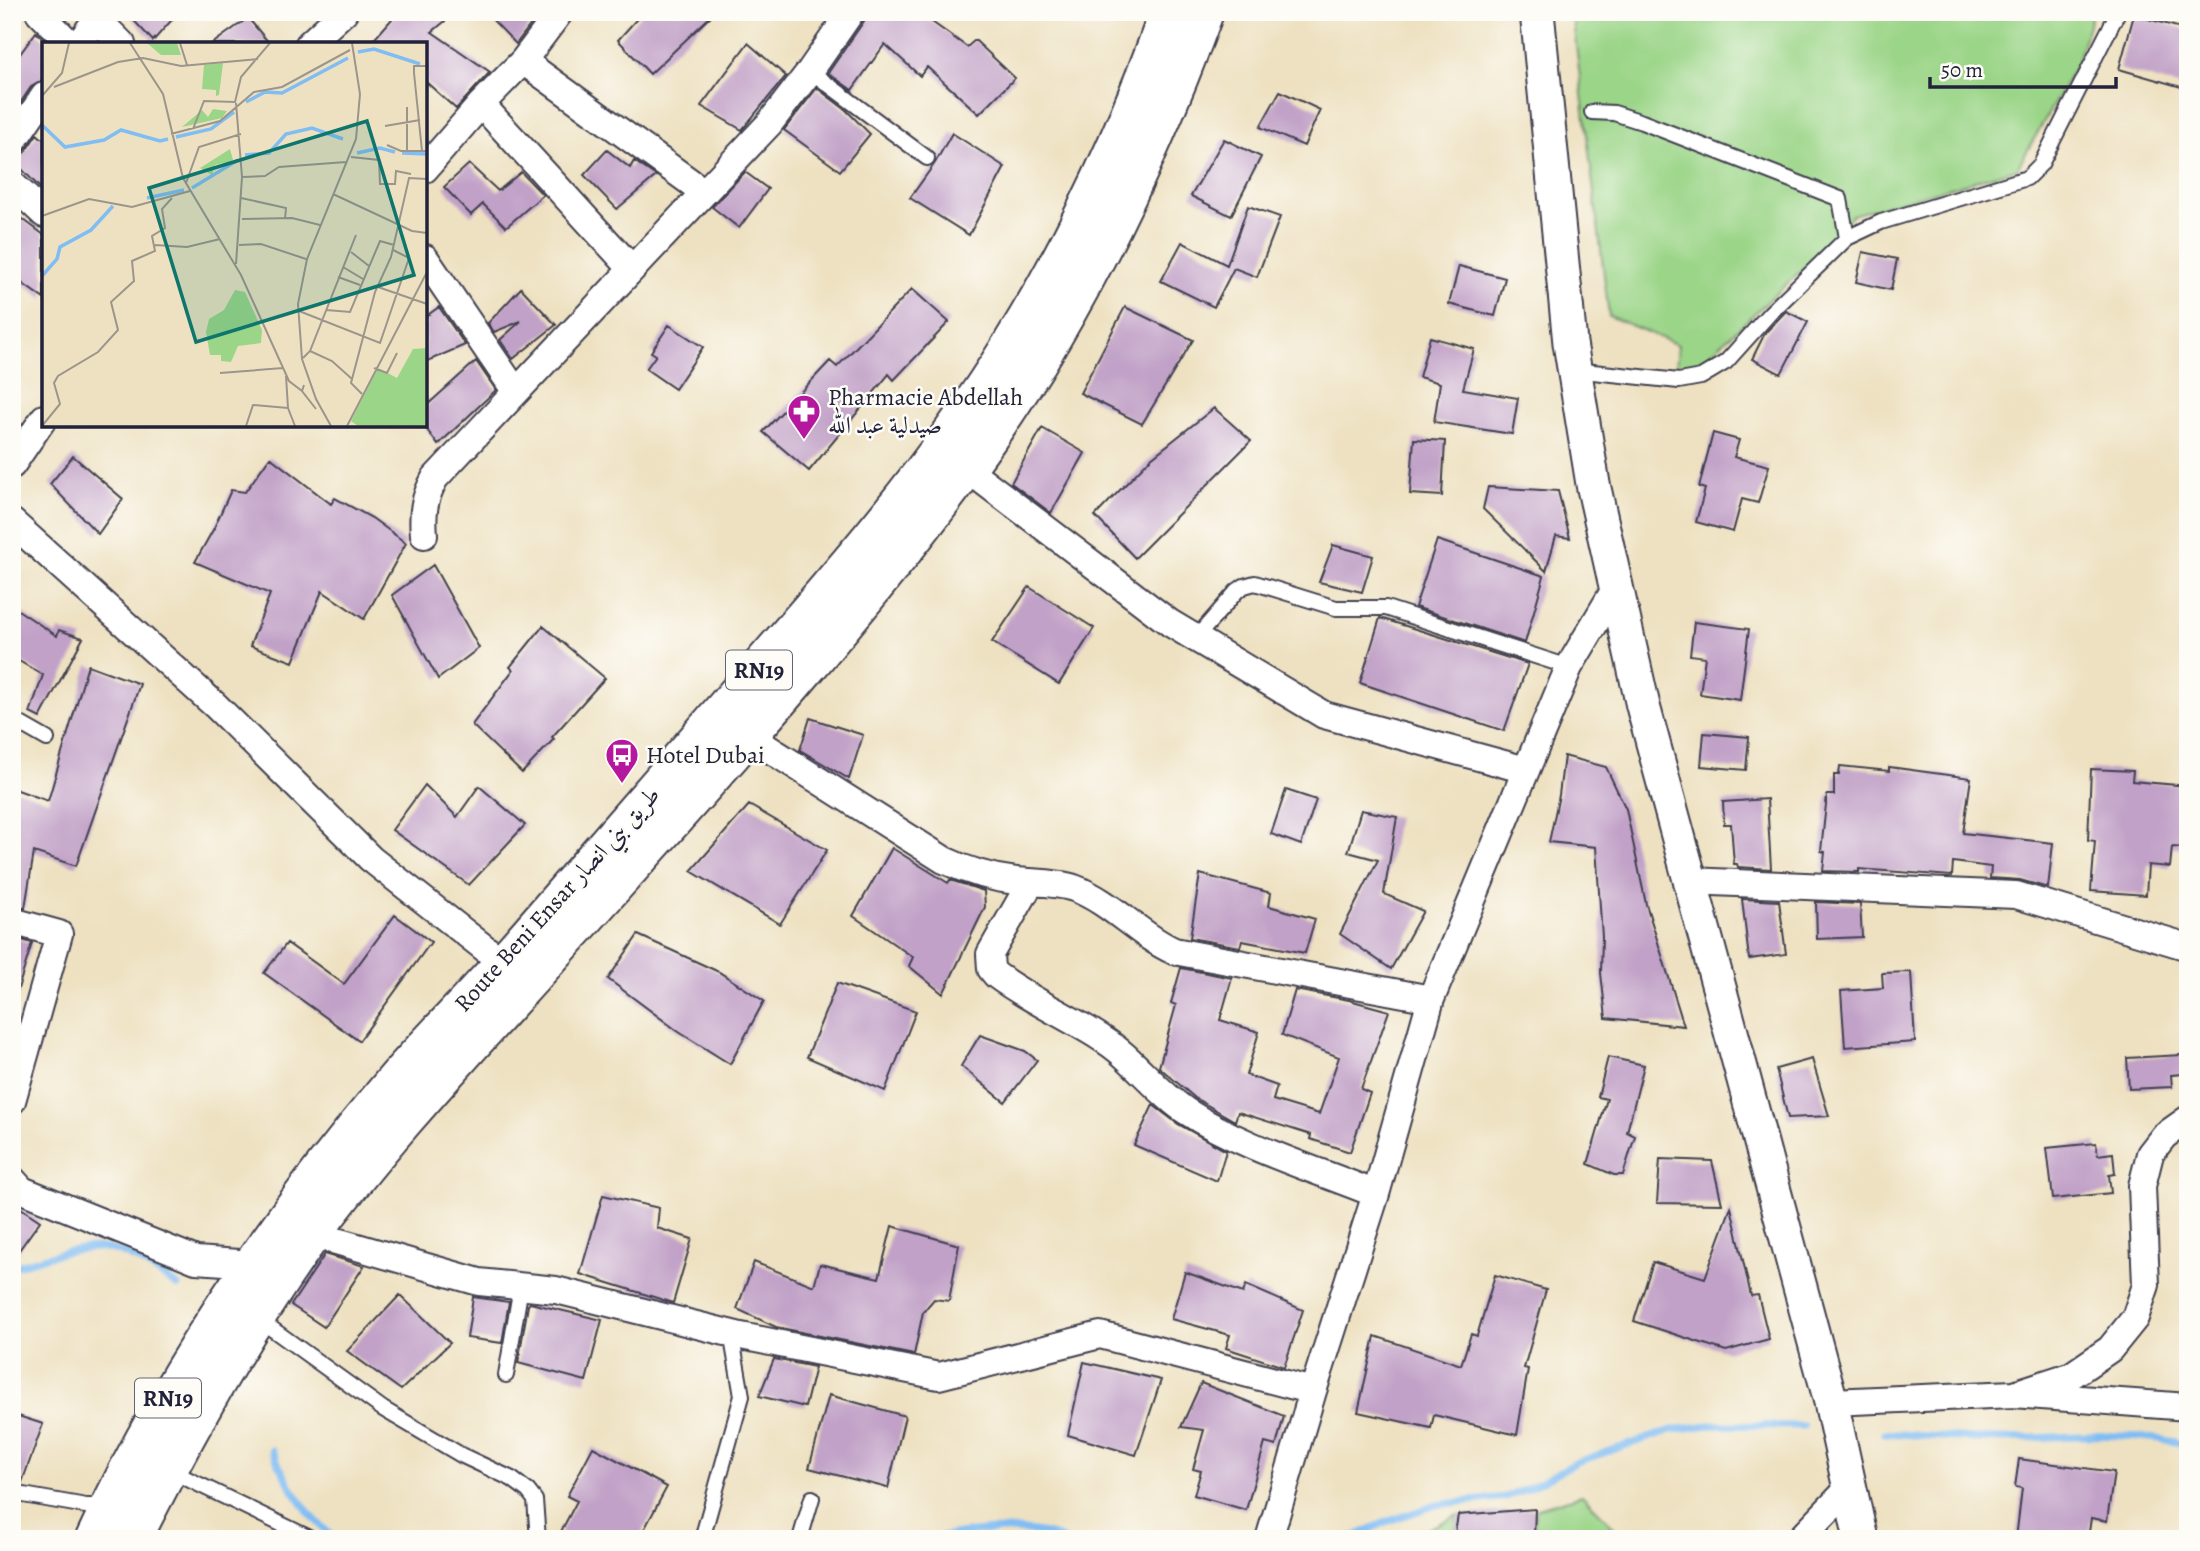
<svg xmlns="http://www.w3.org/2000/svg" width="2200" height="1551" font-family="Alegreya,Amiri,serif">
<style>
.green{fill:#9bd588;stroke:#5e7c62;stroke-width:2}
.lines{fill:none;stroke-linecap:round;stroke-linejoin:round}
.stream{stroke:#80bdf3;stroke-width:7}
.building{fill:#c1a1c7}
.service-casing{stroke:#413f4f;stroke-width:18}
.minor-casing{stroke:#413f4f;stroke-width:30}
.tertiary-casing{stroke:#413f4f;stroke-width:37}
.trunk-casing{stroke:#413f4f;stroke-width:42}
.service{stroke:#fff;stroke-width:14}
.minor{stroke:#fff;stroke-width:26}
.tertiary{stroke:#fff;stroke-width:33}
.trunk{stroke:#fff;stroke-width:38}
.labels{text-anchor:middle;stroke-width:5;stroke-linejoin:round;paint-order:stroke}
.shield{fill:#fdfcf7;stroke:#646373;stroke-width:2}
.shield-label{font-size:23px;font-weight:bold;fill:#22223b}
.poi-label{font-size:24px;fill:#22223b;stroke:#fdfcf7;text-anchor:start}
.street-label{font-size:24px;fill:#22223b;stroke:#fdfcf7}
.inset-river{fill:none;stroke:#80bdf3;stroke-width:3.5}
.inset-road{fill:none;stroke:#9c958b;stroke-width:2}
.view{fill:#0f766e;fill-opacity:0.15;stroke:#0f766e;stroke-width:3.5}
.inset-edge{fill:none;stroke:#22223b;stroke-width:3.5}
</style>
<rect width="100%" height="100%" fill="#fdfcf7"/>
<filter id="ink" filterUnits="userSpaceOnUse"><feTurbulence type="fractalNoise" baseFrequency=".0143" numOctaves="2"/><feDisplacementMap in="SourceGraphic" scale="14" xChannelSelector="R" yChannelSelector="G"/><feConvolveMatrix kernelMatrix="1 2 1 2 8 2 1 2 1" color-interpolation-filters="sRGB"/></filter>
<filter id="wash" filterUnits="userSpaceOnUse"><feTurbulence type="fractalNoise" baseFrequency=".00686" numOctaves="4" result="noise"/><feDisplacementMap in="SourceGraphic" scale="28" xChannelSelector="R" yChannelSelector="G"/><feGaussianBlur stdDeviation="1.57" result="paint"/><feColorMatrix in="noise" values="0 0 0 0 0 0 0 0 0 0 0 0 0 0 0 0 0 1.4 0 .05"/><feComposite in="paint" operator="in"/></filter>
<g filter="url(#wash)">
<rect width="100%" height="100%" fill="#eee1c1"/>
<path class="green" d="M 1572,12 L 2093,12 L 2077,63 L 2017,169 L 1852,215 L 1827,247 L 1698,365 L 1676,369 L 1678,345 L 1609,316 Z
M 1582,1495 L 1626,1539 L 1534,1539 L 1535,1509 Z
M 1458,1515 L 1454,1539 L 1406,1539 Z"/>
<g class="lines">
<path class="stream" d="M 12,1267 C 40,1259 81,1244 110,1249 C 133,1254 158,1273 178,1286
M 1884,1433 C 1923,1435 1962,1440 2001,1439 C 2062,1438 2129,1429 2188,1445
M 272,1450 C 287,1484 306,1516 336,1539
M 932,1539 C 973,1530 1022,1524 1063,1539
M 1348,1539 L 1386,1522 L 1436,1505 L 1506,1497 L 1529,1488 L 1577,1462 L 1672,1430 L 1709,1425 L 1803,1426"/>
</g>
<g id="blocks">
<path class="building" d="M 126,12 L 179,12 L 153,41 Z
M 398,12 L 456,12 L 432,32 L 490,72 L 456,109 L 425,81 L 425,44 L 370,44 Z
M 485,12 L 540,12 L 516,44 Z
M 643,12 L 715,12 L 650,74 L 618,40 Z
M 867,12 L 918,12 L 967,47 L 975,40 L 1015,78 L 979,114 L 927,67 L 920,76 L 885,44 L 852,90 L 828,73 L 864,21 Z
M 2134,15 L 2188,30 L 2188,89 L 2119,69 Z
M 248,18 L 270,44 L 212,44 Z
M 36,32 L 44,40 L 44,80 L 31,87 L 12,115 L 12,65 Z
M 748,43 L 786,76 L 742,130 L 701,106 Z
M 817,88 L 846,110 L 870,134 L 840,171 L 784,130 Z
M 1280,91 L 1320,110 L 1304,146 L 1260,127 Z
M 952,133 L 1005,167 L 969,235 L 910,198 L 935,163 Z
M 37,134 L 44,140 L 44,192 L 12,159 L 25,152 Z
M 1224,139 L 1261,157 L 1231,216 L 1191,196 Z
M 607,150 L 630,168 L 634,161 L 656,176 L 617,209 L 584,175 Z
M 469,164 L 498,191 L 521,172 L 543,195 L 506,227 L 483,204 L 471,215 L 444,187 Z
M 745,172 L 768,189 L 739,228 L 712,207 Z
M 1248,206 L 1280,217 L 1257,277 L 1234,268 L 1214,307 L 1161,281 L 1182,242 L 1227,265 Z
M 12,211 L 44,235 L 44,299 L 12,276 Z
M 1863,252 L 1897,259 L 1891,290 L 1856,282 Z
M 1459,266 L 1505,278 L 1495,316 L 1449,304 Z
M 521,288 L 556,325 L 513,359 L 500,340 L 521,321 L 494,332 L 488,323 Z
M 912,289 L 949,322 L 894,380 L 889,374 L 809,471 L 763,432 L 830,361 L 837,367 Z
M 439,307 L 465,345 L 425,362 L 425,317 Z
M 1125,307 L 1193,340 L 1142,424 L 1080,393 Z
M 1786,311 L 1808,322 L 1781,374 L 1752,359 L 1765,333 Z
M 669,325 L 703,347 L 675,389 L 646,369 L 656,355 L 651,352 Z
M 1430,337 L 1474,349 L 1463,389 L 1518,398 L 1512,434 L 1434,422 L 1440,383 L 1419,377 Z
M 476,361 L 496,390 L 438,445 L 425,427 L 425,407 Z
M 1214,408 L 1251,441 L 1135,558 L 1095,516 L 1150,459 Z
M 1042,428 L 1085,453 L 1051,513 L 1011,483 Z
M 1713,433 L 1739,440 L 1734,457 L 1769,466 L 1758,503 L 1742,499 L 1733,532 L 1696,522 L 1705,489 L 1699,487 Z
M 1414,439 L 1445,441 L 1442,496 L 1410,494 Z
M 73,456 L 123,499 L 98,534 L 50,484 Z
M 270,457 L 331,504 L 335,498 L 372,518 L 406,543 L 364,619 L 322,591 L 293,662 L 250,646 L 270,594 L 195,562 L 214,528 L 231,490 L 245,492 Z
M 1488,487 L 1558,491 L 1570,538 L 1556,536 L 1546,571 L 1483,509 Z
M 1437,540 L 1544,576 L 1525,643 L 1415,607 Z
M 1333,545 L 1373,556 L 1362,592 L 1319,582 Z
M 433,565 L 479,648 L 438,679 L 392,595 Z
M 1029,587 L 1094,628 L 1059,684 L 992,642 Z
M 12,606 L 57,636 L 59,630 L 83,638 L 40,718 L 30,713 L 43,675 L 12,657 Z
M 1380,618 L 1528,664 L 1504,731 L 1360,683 Z
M 1694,622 L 1749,629 L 1740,700 L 1700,694 L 1705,657 L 1690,655 Z
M 543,626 L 605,678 L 552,737 L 554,739 L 522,773 L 472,725 L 513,670 L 510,667 Z
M 88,665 L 140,684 L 76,866 L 34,852 L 25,908 L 12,906 L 12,788 L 48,801 Z
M 810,718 L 863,735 L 849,779 L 800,750 Z
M 1704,733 L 1749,737 L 1746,770 L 1701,766 Z
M 1564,756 L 1606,767 L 1626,809 L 1646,904 L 1684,1026 L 1606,1018 L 1601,973 L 1602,937 L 1596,847 L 1549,842 L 1559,795 Z
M 1840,766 L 1889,771 L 1889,767 L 1971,778 L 1963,833 L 2053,843 L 2048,888 L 2020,880 L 1990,878 L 1991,867 L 1953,862 L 1952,876 L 1859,869 L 1859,872 L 1823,871 L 1825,852 L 1821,851 L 1827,795 L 1834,795 L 1834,775 L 1839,775 Z
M 2091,769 L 2133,771 L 2132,781 L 2188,786 L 2188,848 L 2172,847 L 2170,867 L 2148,865 L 2146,895 L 2091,891 L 2095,841 L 2088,840 Z
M 425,785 L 457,817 L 479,786 L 525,825 L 469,885 L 392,830 Z
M 1286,790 L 1316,800 L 1301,845 L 1271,834 Z
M 1767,799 L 1771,869 L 1738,867 L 1737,864 L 1734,864 L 1731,824 L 1724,824 L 1723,802 Z
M 749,805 L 827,850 L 780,924 L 691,871 Z
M 1361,810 L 1397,817 L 1384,894 L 1423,911 L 1391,969 L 1340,934 L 1378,860 L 1348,852 Z
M 892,848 L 948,883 L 950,880 L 984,891 L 985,907 L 943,994 L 909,966 L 913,957 L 853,916 Z
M 1200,874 L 1271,893 L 1269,906 L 1315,919 L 1305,953 L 1242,941 L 1240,947 L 1190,938 Z
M 1742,899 L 1779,901 L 1786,954 L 1749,959 Z
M 1816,902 L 1860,904 L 1862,937 L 1817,939 Z
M 395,915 L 431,942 L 359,1041 L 264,973 L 287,943 L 344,984 Z
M 638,935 L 719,972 L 764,1001 L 730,1064 L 679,1032 L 608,979 Z
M 12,937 L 32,943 L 17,992 L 12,991 Z
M 1181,968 L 1232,978 L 1220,1020 L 1259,1032 L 1246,1075 L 1277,1086 L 1273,1100 L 1319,1114 L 1339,1057 L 1282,1035 L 1295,990 L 1349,1000 L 1389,1011 L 1361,1089 L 1370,1093 L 1350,1152 L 1310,1139 L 1311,1135 L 1238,1112 L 1235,1121 L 1195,1098 L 1159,1067 L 1176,1005 L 1171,1003 Z
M 1911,972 L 1915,1042 L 1845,1047 L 1841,991 L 1883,988 L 1882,973 Z
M 837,983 L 916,1011 L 885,1091 L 807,1057 Z
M 980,1035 L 1025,1051 L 1037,1060 L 1005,1102 L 961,1066 Z
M 2182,1055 L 2183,1074 L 2171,1075 L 2172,1087 L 2129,1089 L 2127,1058 Z
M 1608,1057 L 1644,1065 L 1627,1132 L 1635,1136 L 1623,1175 L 1614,1175 L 1588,1164 L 1607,1099 L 1598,1097 Z
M 1812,1059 L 1829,1116 L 1788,1118 L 1776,1069 Z
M 1153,1105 L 1178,1124 L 1226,1151 L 1217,1181 L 1134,1145 Z
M 2096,1143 L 2098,1155 L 2113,1153 L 2115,1174 L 2109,1175 L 2111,1193 L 2053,1199 L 2047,1148 Z
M 1660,1159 L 1712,1161 L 1722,1204 L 1657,1203 Z
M 603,1195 L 659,1208 L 657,1228 L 692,1239 L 673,1303 L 580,1274 Z
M 12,1202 L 40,1221 L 12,1260 Z
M 1731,1207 L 1751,1296 L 1758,1295 L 1769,1339 L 1726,1351 L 1634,1321 L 1653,1262 L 1705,1278 Z
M 892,1226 L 959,1245 L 949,1301 L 934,1299 L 923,1312 L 914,1355 L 776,1327 L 737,1309 L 754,1262 L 814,1286 L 820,1264 L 879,1278 Z
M 325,1254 L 364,1266 L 324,1327 L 291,1305 Z
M 1185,1272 L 1243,1293 L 1246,1285 L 1303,1310 L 1284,1367 L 1226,1348 L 1230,1335 L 1171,1319 Z
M 1495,1275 L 1546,1290 L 1524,1368 L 1528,1369 L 1517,1435 L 1434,1415 L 1431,1428 L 1358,1412 L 1375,1336 L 1461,1365 L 1471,1334 L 1477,1336 Z
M 400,1295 L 450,1343 L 401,1390 L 347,1351 Z
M 473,1297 L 509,1302 L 502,1343 L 467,1338 Z
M 530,1303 L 602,1320 L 586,1381 L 518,1363 L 528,1305 Z
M 774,1359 L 815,1367 L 805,1407 L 759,1396 Z
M 1084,1362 L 1161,1380 L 1136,1455 L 1068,1435 Z
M 1201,1383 L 1284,1416 L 1276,1446 L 1265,1443 L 1246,1510 L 1194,1495 L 1201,1471 L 1193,1469 L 1204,1430 L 1181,1427 Z
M 829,1395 L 905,1416 L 888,1488 L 809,1468 Z
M 12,1414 L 43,1424 L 21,1485 L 12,1484 Z
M 593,1447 L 667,1487 L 639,1539 L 557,1539 L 577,1501 L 567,1496 Z
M 2019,1459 L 2114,1472 L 2107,1521 L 2091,1518 L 2088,1539 L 2016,1539 L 2022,1488 L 2015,1487 Z
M 1535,1509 L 1534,1539 L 1454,1539 L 1458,1515 Z"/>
</g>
</g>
<g filter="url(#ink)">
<use href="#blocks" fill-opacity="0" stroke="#413f4f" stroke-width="2"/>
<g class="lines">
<defs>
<path id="service" d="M 810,71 L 927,158
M 1592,112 L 1614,113 L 1642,122 L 1840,199 L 1847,238
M 1574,370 L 1679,381 L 1701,377 L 1726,362 L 1770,313 L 1847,238 L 1881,222 L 2027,178 L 2041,164 L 2118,12
M 1196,638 L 1237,591 L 1244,586 L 1255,583 L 1336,608 L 1386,608 L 1569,667
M 12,719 L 47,739
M 257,1318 L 383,1409 L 461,1455 L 512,1479 L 528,1491 L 535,1500 L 538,1539
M 506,1375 L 521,1286
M 169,1470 L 312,1539
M 12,1493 L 86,1506 L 109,1506
M 702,1539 L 742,1396 L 731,1333
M 800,1539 L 812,1498"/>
<path id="minor" d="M 39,12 L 70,44
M 97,19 L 122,44
M 79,44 L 101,12
M 309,44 L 344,12
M 523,61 L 704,192
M 481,104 L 632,269
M 12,143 L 44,96
M 425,169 L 481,104 L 523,61 L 560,12
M 12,184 L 44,214
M 425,258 L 516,392
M 954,459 L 1170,623 L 1324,715 L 1526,770
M 12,465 L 44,418
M 12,522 L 216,706 L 371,859 L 515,972
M 424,535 C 422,513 424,498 435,478 L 769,124 L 810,71 L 851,12
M 733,726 L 944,860 C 967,871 990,878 1016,881 C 1035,883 1056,882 1074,888 C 1112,902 1138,935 1174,951 L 1431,999
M 1690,881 L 2016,895 L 2188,947
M 1031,882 L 990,954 L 991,969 L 996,975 C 1028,999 1067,1016 1101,1038 C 1134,1058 1154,1090 1186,1111 C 1239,1146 1317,1170 1376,1194
M 12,921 L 59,934 L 12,1101
M 12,1179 L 22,1190 L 196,1260 L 253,1264
M 298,1230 L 479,1282 L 556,1290 L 741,1336 L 939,1376 L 1100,1335 L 1313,1391
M 2014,1394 L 2072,1375 L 2110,1349 L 2135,1318 L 2146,1285 L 2142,1186 L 2150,1154 L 2164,1136 L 2188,1119
M 1831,1402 L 2014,1394 L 2188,1407
M 1269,1539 L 1313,1391 L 1376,1194 L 1431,999 L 1569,667 L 1617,586
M 1800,1539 L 1850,1487"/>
<path id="tertiary" d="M 1537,12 L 1570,343 L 1593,484 L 1643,706 L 1831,1402 L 1861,1539"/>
<path id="trunk" d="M 95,1539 C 171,1372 276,1221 394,1082 C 431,1039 472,1000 509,957 C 586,869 662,781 738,693 C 835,582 934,470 1012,344 C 1077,239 1128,129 1169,12
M 132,1539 C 185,1434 241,1333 309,1238 C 376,1147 453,1064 529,980 C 677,814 832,649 964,471 C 1067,332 1144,174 1204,12"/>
</defs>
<use href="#service" class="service-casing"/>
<use href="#minor" class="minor-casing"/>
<use href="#tertiary" class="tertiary-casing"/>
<use href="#trunk" class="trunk-casing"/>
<use href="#service" class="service"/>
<use href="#minor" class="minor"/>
<use href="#tertiary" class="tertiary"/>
<use href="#trunk" class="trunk"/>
</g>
</g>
<defs>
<symbol id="pharmacy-pin" viewBox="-11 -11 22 30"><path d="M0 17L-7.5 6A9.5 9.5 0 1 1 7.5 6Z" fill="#b5179e" stroke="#fdfcf7"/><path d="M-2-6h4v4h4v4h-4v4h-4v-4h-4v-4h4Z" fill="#fff"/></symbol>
<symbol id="bus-pin" viewBox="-11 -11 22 30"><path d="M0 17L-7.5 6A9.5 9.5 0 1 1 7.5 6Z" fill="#b5179e" stroke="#fdfcf7"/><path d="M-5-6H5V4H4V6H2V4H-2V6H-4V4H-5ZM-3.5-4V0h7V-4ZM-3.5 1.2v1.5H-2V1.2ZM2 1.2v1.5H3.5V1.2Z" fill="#fff"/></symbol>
</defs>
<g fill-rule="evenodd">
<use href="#pharmacy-pin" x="785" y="392" width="38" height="52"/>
<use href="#bus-pin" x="603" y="736" width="38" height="52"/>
</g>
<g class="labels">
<g class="shield">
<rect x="726" y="650.5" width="66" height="39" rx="5"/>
<rect x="135" y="1378.5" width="66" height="39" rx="5"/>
</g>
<g class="shield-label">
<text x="759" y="678">RN19</text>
<text x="168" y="1406">RN19</text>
</g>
<g class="poi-label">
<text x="828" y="405">Pharmacie Abdellah<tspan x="828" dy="28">صيدلية عبد الله</tspan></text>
<text x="646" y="763">Hotel Dubai</text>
</g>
<g class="street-label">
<text transform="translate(557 899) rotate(-48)" y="8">Route Beni Ensar طريق بني انصار</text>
</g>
</g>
<g transform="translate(42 42)">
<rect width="385" height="385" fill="#eee1c1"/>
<path d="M 105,1 L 135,1 L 139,13 L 119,13 ZM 181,21 L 177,53 L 174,54 L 174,48 L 160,47 L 162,23 ZM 171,67 L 185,69 L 180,76 L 140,85 L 160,68 L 166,75 ZM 188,107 L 191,118 L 182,127 L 181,121 L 173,123 L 170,133 L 158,126 ZM 193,248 L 203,250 L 220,288 L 219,301 L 196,304 L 189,320 L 179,319 L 179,313 L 168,313 L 164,290 L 167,277 L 182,268 ZM 385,306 L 385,384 L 316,384 L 309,379 L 336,326 L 355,336 L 371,307 Z" fill="#9bd588"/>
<path class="inset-river" d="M 316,10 L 332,7 L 378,22M 204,60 L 223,50 L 240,51 L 306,16M 0,83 L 23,105 L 62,98 L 79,88 L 118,99 L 126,97M 134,95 L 169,87 L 192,70M 315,111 L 338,106 L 353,110M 360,111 L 385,112M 203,113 L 227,111 L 244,92 L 270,86 L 301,97M 150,146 L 196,118M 105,156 L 142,148M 0,234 L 15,217 L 18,205 L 49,188 L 71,164"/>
<path class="inset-road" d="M 88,1 L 121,52 L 141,136 L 199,233 L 247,339 L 260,349M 138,1 L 145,23M 12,45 L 76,20 L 101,16 L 139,24 L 216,17M 0,54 L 20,31 L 27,1M 194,61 L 200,135 L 194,222M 365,65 L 365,109M 343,84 L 378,78M 151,87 L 162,59 L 193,60 L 199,35 L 228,1M 129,92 L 178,79 L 212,50 L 240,45 L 308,8M 345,103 L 359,109 L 385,109M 380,109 L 372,31 L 372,24 L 385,24M 309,115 L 337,118 L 338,142 L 353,142 L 354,129 L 369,132M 200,135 L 223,134 L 237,125 L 304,120M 144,141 L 157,105 L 199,92M 291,152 L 370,189 L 385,191M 199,156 L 244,166 L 243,177M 0,174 L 47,157 L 90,165 L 148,149M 200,177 L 250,176 L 278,183M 113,203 L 145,205 L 178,197M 197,203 L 219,202 L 264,217M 309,210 L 327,224M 301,225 L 321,237M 296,235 L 318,243M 336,245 L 385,262M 284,268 L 308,270 L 338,199 L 352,203M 257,269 L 338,301 L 367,216 L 351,208M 268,309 L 290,319 L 310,337M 261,316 L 268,309 L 314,193M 332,326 L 345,331 L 355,311M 178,331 L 241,326M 244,334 L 246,366 L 253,384M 262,343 L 260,349 L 274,367M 320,352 L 309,341 L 333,250 L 349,215 L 367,136 L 385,137M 0,384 L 18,362 L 12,341 L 16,334 L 56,310 L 76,288 L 69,260 L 92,239 L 90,219 L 113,209 L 110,194 L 123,186 L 120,167 L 130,156M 204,384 L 211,363 L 246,366M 289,384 L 274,357 L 260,317 L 256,262 L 265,217 L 314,97 L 318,52 L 310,1M 305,384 L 385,230"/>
<path class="view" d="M 325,79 L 372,233 L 154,300 L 107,146 Z"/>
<rect width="385" height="385" class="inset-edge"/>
</g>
<rect width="2200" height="1551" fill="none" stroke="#fdfcf7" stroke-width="42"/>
<path d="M1930 77v10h186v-10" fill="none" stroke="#22223b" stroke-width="3.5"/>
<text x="1941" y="77" font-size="21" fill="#22223b" stroke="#fdfcf7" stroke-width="5" paint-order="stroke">50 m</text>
</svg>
